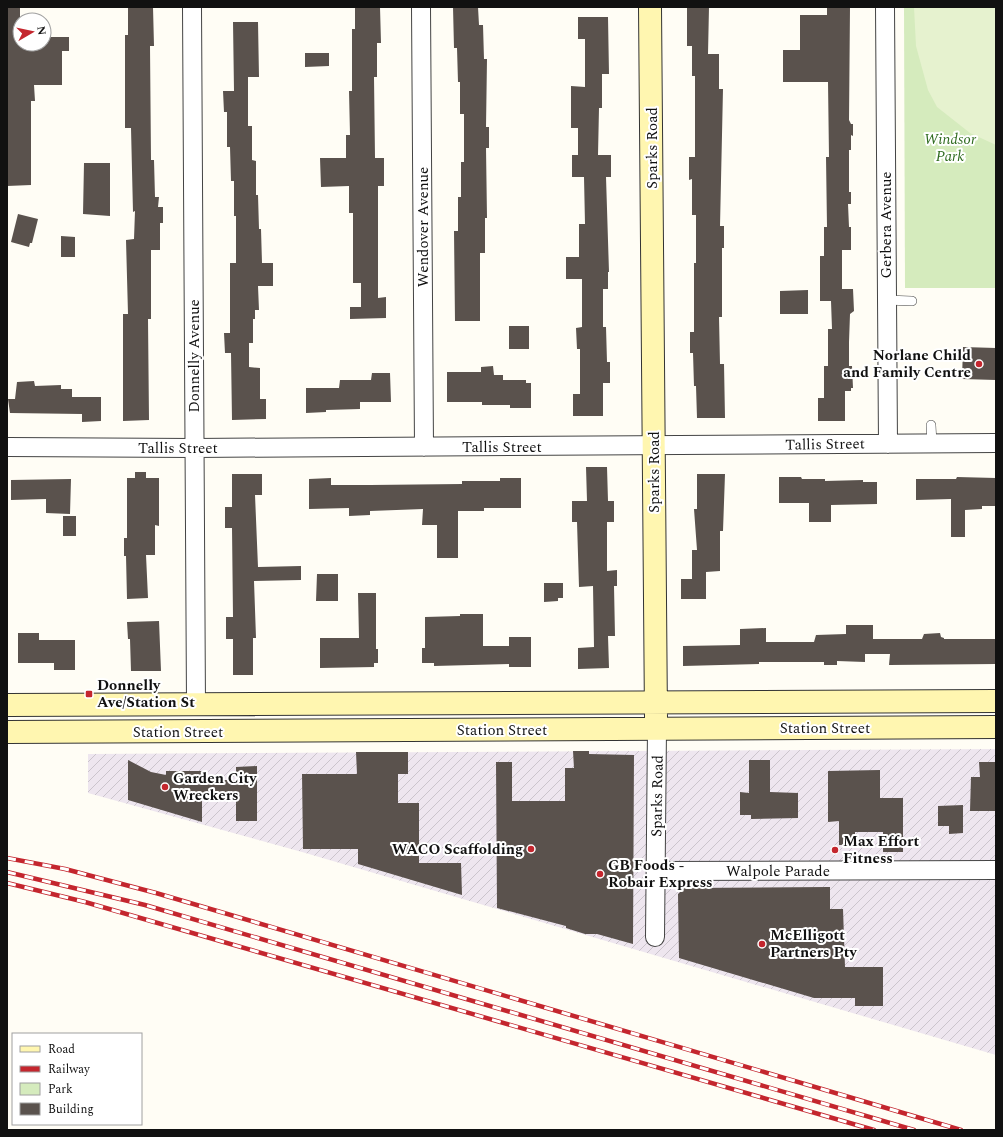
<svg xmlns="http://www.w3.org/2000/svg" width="1003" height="1137" font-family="Spectral,serif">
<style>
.industrial{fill:url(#industrial-furrows)}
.park{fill:#d5ebbd}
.pitch{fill:#e6f2cf}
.building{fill:#5a524d}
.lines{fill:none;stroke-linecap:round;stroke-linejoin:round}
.lane-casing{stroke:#444;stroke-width:10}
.street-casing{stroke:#444;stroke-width:20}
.secondary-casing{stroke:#333;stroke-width:24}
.lane{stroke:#fff;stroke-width:9}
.street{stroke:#fff;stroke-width:18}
.secondary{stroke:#fff6b0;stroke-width:22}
.rail-casing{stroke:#c4262e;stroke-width:4.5}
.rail{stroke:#fff;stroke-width:3;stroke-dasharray:9;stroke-linecap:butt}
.poi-dot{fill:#c4262e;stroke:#fff;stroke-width:1.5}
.labels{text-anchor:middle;stroke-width:4;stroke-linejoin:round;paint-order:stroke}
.park-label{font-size:15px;font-style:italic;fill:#2f6b1f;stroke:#fff}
.street-label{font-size:15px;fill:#111;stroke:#fff}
.poi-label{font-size:15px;font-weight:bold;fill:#111;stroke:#fff;text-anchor:start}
</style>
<defs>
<pattern id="industrial-furrows" width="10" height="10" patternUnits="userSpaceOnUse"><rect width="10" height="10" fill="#eee6ef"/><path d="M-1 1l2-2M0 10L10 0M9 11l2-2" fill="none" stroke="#cbc4cc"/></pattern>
</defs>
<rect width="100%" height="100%" fill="#fffdf5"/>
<path class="industrial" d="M 996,749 L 996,1055 L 302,852 L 88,793 L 88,754 Z"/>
<path class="park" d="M 904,7 L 996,7 L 996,288 L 905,288 Z"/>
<path class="pitch" d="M 914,7 L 996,7 L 996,145 L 970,133 L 937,107 L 928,90 L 916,46 Z"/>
<path class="building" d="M 7,7 L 20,7 L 20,44 L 44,44 L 44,37 L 69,37 L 69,51 L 62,51 L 62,85 L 34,85 L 35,101 L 31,101 L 31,185 L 7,186 Z
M 128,7 L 153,7 L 154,46 L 150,46 L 151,160 L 154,160 L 155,197 L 159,197 L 158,207 L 163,207 L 163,223 L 160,223 L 160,250 L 151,250 L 151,319 L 148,319 L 149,420 L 123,421 L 123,314 L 128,314 L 126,240 L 134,239 L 135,211 L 133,212 L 131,128 L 125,128 L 125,35 L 128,35 Z
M 355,7 L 380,7 L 381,43 L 377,43 L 377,77 L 374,77 L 375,158 L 384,158 L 384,186 L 378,186 L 378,298 L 386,297 L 386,318 L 350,319 L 350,307 L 361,307 L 361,283 L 353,283 L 353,213 L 349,213 L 349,186 L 321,187 L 320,158 L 346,158 L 346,135 L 350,135 L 349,91 L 352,91 L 352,29 L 355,29 Z
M 453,7 L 478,7 L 479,25 L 483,25 L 484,59 L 487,59 L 486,127 L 489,127 L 489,148 L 486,148 L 487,218 L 485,218 L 485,253 L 480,253 L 480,321 L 455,321 L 454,231 L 458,231 L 458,197 L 461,197 L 461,162 L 464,162 L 464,114 L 460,114 L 460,82 L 458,82 L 457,48 L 454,48 Z
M 687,7 L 709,7 L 708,54 L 719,54 L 719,89 L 723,89 L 720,226 L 724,226 L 724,248 L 722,248 L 722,317 L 719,317 L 720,364 L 724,364 L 725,418 L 697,418 L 696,386 L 694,386 L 693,353 L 690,353 L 690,332 L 694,332 L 694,263 L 696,263 L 696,215 L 692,215 L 692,179 L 689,180 L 689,157 L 695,157 L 695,76 L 692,76 L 692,46 L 687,46 Z
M 827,7 L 850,7 L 849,120 L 851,124 L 853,124 L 853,136 L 851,135 L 851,150 L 849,150 L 849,192 L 851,192 L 851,204 L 848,204 L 849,227 L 851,227 L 851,250 L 842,250 L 842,289 L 853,289 L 854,311 L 850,314 L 849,342 L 849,366 L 852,366 L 853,388 L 851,388 L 851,391 L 845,391 L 845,421 L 818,421 L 818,398 L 824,398 L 824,366 L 828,366 L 828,329 L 832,329 L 831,301 L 820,301 L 820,256 L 824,256 L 824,227 L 827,227 L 826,157 L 829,157 L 828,82 L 783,82 L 783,50 L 800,50 L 800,15 L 827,15 Z
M 578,17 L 608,17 L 609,74 L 602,74 L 602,108 L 599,108 L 598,155 L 611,155 L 611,177 L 606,177 L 609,272 L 608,272 L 608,289 L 603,289 L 603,327 L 606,327 L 607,362 L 610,362 L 610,383 L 603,383 L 603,416 L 573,416 L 573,394 L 580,394 L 580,349 L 577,349 L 576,328 L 582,327 L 582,279 L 566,279 L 566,257 L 579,257 L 579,224 L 585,224 L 584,177 L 572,177 L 572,155 L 578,155 L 578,128 L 571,128 L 571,86 L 585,87 L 585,39 L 578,39 Z
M 233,22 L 258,22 L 259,77 L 248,77 L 248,126 L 252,126 L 252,160 L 256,161 L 256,195 L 258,195 L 259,229 L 261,229 L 262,263 L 273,263 L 273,286 L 258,286 L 259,310 L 255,310 L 255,319 L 253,319 L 253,343 L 249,343 L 249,367 L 260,368 L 260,399 L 266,399 L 266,419 L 232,420 L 231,353 L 225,353 L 224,333 L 230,333 L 230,263 L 236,263 L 236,216 L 234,216 L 234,181 L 231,181 L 230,147 L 227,147 L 227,112 L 224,112 L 223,91 L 234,91 Z
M 305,53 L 329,53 L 329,66 L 305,67 Z
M 84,163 L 110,163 L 110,216 L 83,214 Z
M 18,214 L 38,219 L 32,243 L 30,243 L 29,247 L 11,242 Z
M 61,236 L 75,237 L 75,257 L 61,257 Z
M 808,290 L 808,314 L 780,314 L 780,291 Z
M 509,326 L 529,326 L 529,349 L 509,349 Z
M 963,347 L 996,348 L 996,380 L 962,379 Z
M 493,366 L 494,375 L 503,375 L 503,380 L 526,380 L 526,383 L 531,383 L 531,408 L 510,408 L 510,405 L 482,405 L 482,402 L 447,402 L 447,372 L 481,372 L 481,367 Z
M 372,373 L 390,373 L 391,402 L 360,402 L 360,409 L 326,410 L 326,412 L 306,413 L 306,388 L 339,388 L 340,380 L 371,380 Z
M 34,381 L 35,386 L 61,385 L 61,389 L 72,389 L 72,397 L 101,397 L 101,421 L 82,422 L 82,414 L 10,413 L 8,399 L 15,399 L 17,382 Z
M 586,467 L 607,467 L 608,501 L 614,501 L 614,522 L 607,522 L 607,571 L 617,570 L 617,586 L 614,586 L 615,636 L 608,636 L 609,668 L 578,669 L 578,648 L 594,647 L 593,586 L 579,587 L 577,522 L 572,522 L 572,501 L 587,501 Z
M 135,472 L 146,472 L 146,478 L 159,478 L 159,526 L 155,525 L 155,555 L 146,555 L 148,598 L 127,599 L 126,556 L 124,556 L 124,538 L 127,538 L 127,478 L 135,478 Z
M 232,474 L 262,474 L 262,495 L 255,495 L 258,567 L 301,566 L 301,580 L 254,581 L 256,638 L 253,638 L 253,675 L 233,675 L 233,639 L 226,639 L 226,617 L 233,617 L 232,528 L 225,528 L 225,507 L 232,507 Z
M 697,474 L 725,474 L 723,531 L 720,531 L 720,571 L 706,572 L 706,599 L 681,599 L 681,579 L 692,579 L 692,550 L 697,550 L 694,509 L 697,509 Z
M 779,477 L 801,477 L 802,479 L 825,479 L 825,481 L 863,480 L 863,482 L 877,482 L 877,504 L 831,505 L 831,522 L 809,522 L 809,503 L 779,503 Z
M 957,477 L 996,478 L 996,506 L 982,506 L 982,509 L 965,510 L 965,537 L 951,537 L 951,499 L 916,500 L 916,479 L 956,479 Z
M 331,478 L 331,485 L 370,485 L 462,484 L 462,481 L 500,481 L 500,478 L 521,478 L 521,508 L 484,508 L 484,511 L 458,511 L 458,558 L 437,558 L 437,525 L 422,525 L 423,509 L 370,511 L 370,515 L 349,516 L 349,508 L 309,509 L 309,479 Z
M 71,479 L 70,514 L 46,513 L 46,499 L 11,500 L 11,480 Z
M 63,516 L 76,516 L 76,536 L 63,536 Z
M 317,574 L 338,574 L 338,601 L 316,601 Z
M 544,583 L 563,583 L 563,598 L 558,598 L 558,601 L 544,602 Z
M 358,593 L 376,593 L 376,649 L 378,649 L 378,663 L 374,663 L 374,667 L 320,668 L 320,638 L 359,638 Z
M 460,614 L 483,614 L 483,646 L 509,646 L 509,637 L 531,637 L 531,667 L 509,667 L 509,664 L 434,666 L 434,663 L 422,663 L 422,648 L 425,648 L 425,617 L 460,616 Z
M 159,621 L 161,671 L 131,671 L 130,639 L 128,639 L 127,622 Z
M 846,625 L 873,625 L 873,639 L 922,639 L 924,634 L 940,633 L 941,637 L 944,638 L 944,639 L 996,639 L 996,664 L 889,665 L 890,654 L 865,654 L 865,662 L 837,661 L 837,665 L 824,665 L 824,662 L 759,662 L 759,664 L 683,666 L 683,646 L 740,645 L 740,629 L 766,628 L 766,642 L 814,642 L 816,635 L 846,634 Z
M 18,633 L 39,633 L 39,640 L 75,640 L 75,670 L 54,670 L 54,663 L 18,663 Z
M 573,751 L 589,751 L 589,754 L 634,755 L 633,944 L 597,934 L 585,934 L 566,928 L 566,926 L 497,908 L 496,762 L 512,762 L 512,801 L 565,801 L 565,768 L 574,768 Z
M 356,752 L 408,752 L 408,774 L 398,774 L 398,803 L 419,803 L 419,863 L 461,863 L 462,895 L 358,864 L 358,849 L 303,849 L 302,774 L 357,774 Z
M 128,760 L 151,772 L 166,775 L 166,771 L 202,771 L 202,777 L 211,777 L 211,780 L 236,780 L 236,767 L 257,766 L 257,821 L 236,821 L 236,796 L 202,796 L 202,822 L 128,800 Z
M 749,760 L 770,760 L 770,792 L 798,793 L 798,818 L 751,819 L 751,815 L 740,815 L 740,792 L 749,793 Z
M 979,762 L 996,762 L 996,811 L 970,811 L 971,777 L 980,777 Z
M 880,770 L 880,798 L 903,798 L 903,852 L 883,852 L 883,832 L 855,832 L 855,845 L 839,845 L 839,821 L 828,822 L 828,771 Z
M 963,805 L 963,833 L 949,834 L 949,826 L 938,826 L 938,806 Z
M 830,887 L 830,909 L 843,909 L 845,967 L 883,967 L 883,1006 L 855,1006 L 855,998 L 814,998 L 679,958 L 678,894 L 684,888 Z"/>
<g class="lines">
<defs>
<path id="lane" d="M 886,300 L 912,301
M 931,425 L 932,444"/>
<path id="street" d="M 192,7 L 196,704
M 421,7 L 424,447
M 885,7 L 888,444
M 7,447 L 194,448 L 996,443
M 656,871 L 996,870
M 655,937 L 657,729"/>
<path id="secondary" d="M 650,7 L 656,718
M 7,705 L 996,701
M 7,732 L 996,727"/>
</defs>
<use href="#lane" class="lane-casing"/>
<use href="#street" class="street-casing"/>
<use href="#secondary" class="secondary-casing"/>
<use href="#lane" class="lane"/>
<use href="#street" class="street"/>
<use href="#secondary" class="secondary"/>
<defs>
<path id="rail" d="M 7,858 L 65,869 L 156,893 L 961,1130
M 7,872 L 145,905 L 914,1130
M 7,883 L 85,902 L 874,1130"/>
</defs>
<use href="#rail" class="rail-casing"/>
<use href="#rail" class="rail"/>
</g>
<g class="poi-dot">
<circle cx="979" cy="364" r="4"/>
<rect x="85" y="690" width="8" height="8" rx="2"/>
<circle cx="165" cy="787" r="4"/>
<circle cx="531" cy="849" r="4"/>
<circle cx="835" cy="850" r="4"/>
<circle cx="600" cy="874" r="4"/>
<circle cx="762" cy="944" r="4"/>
</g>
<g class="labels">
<g class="park-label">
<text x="950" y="144">Windsor<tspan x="950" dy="17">Park</tspan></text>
</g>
<g class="street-label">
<text transform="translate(652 148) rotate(-90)" y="5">Sparks Road</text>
<text transform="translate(886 225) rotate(-90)" y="5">Gerbera Avenue</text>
<text transform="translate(423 227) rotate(-90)" y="5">Wendover Avenue</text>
<text transform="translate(194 356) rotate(-90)" y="5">Donnelly Avenue</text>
<text transform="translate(825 444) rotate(-1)" y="5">Tallis Street</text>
<text x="502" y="452">Tallis Street</text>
<text x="178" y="453">Tallis Street</text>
<text transform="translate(654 472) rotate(-90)" y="5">Sparks Road</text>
<text x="825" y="733">Station Street</text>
<text x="502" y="735">Station Street</text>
<text x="178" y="737">Station Street</text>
<text transform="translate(657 796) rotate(-89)" y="5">Sparks Road</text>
<text x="778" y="876">Walpole Parade</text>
</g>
<g class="poi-label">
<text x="971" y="360" text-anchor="end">Norlane Child<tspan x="971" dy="17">and Family Centre</tspan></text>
<text x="97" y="690">Donnelly<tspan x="97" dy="17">Ave/Station St</tspan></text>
<text x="173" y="783">Garden City<tspan x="173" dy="17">Wreckers</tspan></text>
<text x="843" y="846">Max Effort<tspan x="843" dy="17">Fitness</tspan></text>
<text x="523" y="854" text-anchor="end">WACO Scaffolding</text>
<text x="608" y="870">GB Foods -<tspan x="608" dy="17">Robair Express</tspan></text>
<text x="770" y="940">McElligott<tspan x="770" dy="17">Partners Pty</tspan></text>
</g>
</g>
<rect width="1003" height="1137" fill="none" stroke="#111111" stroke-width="16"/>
<rect x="12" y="1033" width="130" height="92" fill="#ffffff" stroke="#a0a0a0"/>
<rect x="20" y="1046" width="20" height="6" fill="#fff6b0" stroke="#a0a0a0"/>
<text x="48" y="1053" font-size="12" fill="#111111">Road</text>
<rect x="20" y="1066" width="20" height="6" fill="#c4262e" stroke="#a0a0a0"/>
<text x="48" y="1073" font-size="12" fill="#111111">Railway</text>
<rect x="20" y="1083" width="20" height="12" fill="#d5ebbd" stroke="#a0a0a0"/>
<text x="48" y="1093" font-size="12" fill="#111111">Park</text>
<rect x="20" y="1103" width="20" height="12" fill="#5a524d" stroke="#a0a0a0"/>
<text x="48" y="1113" font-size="12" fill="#111111">Building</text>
<g transform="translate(32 32) rotate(81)"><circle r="19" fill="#ffffff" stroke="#a0a0a0"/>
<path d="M0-3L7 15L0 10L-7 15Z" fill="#c4262e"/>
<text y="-6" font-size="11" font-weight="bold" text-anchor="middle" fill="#111111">N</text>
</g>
</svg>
